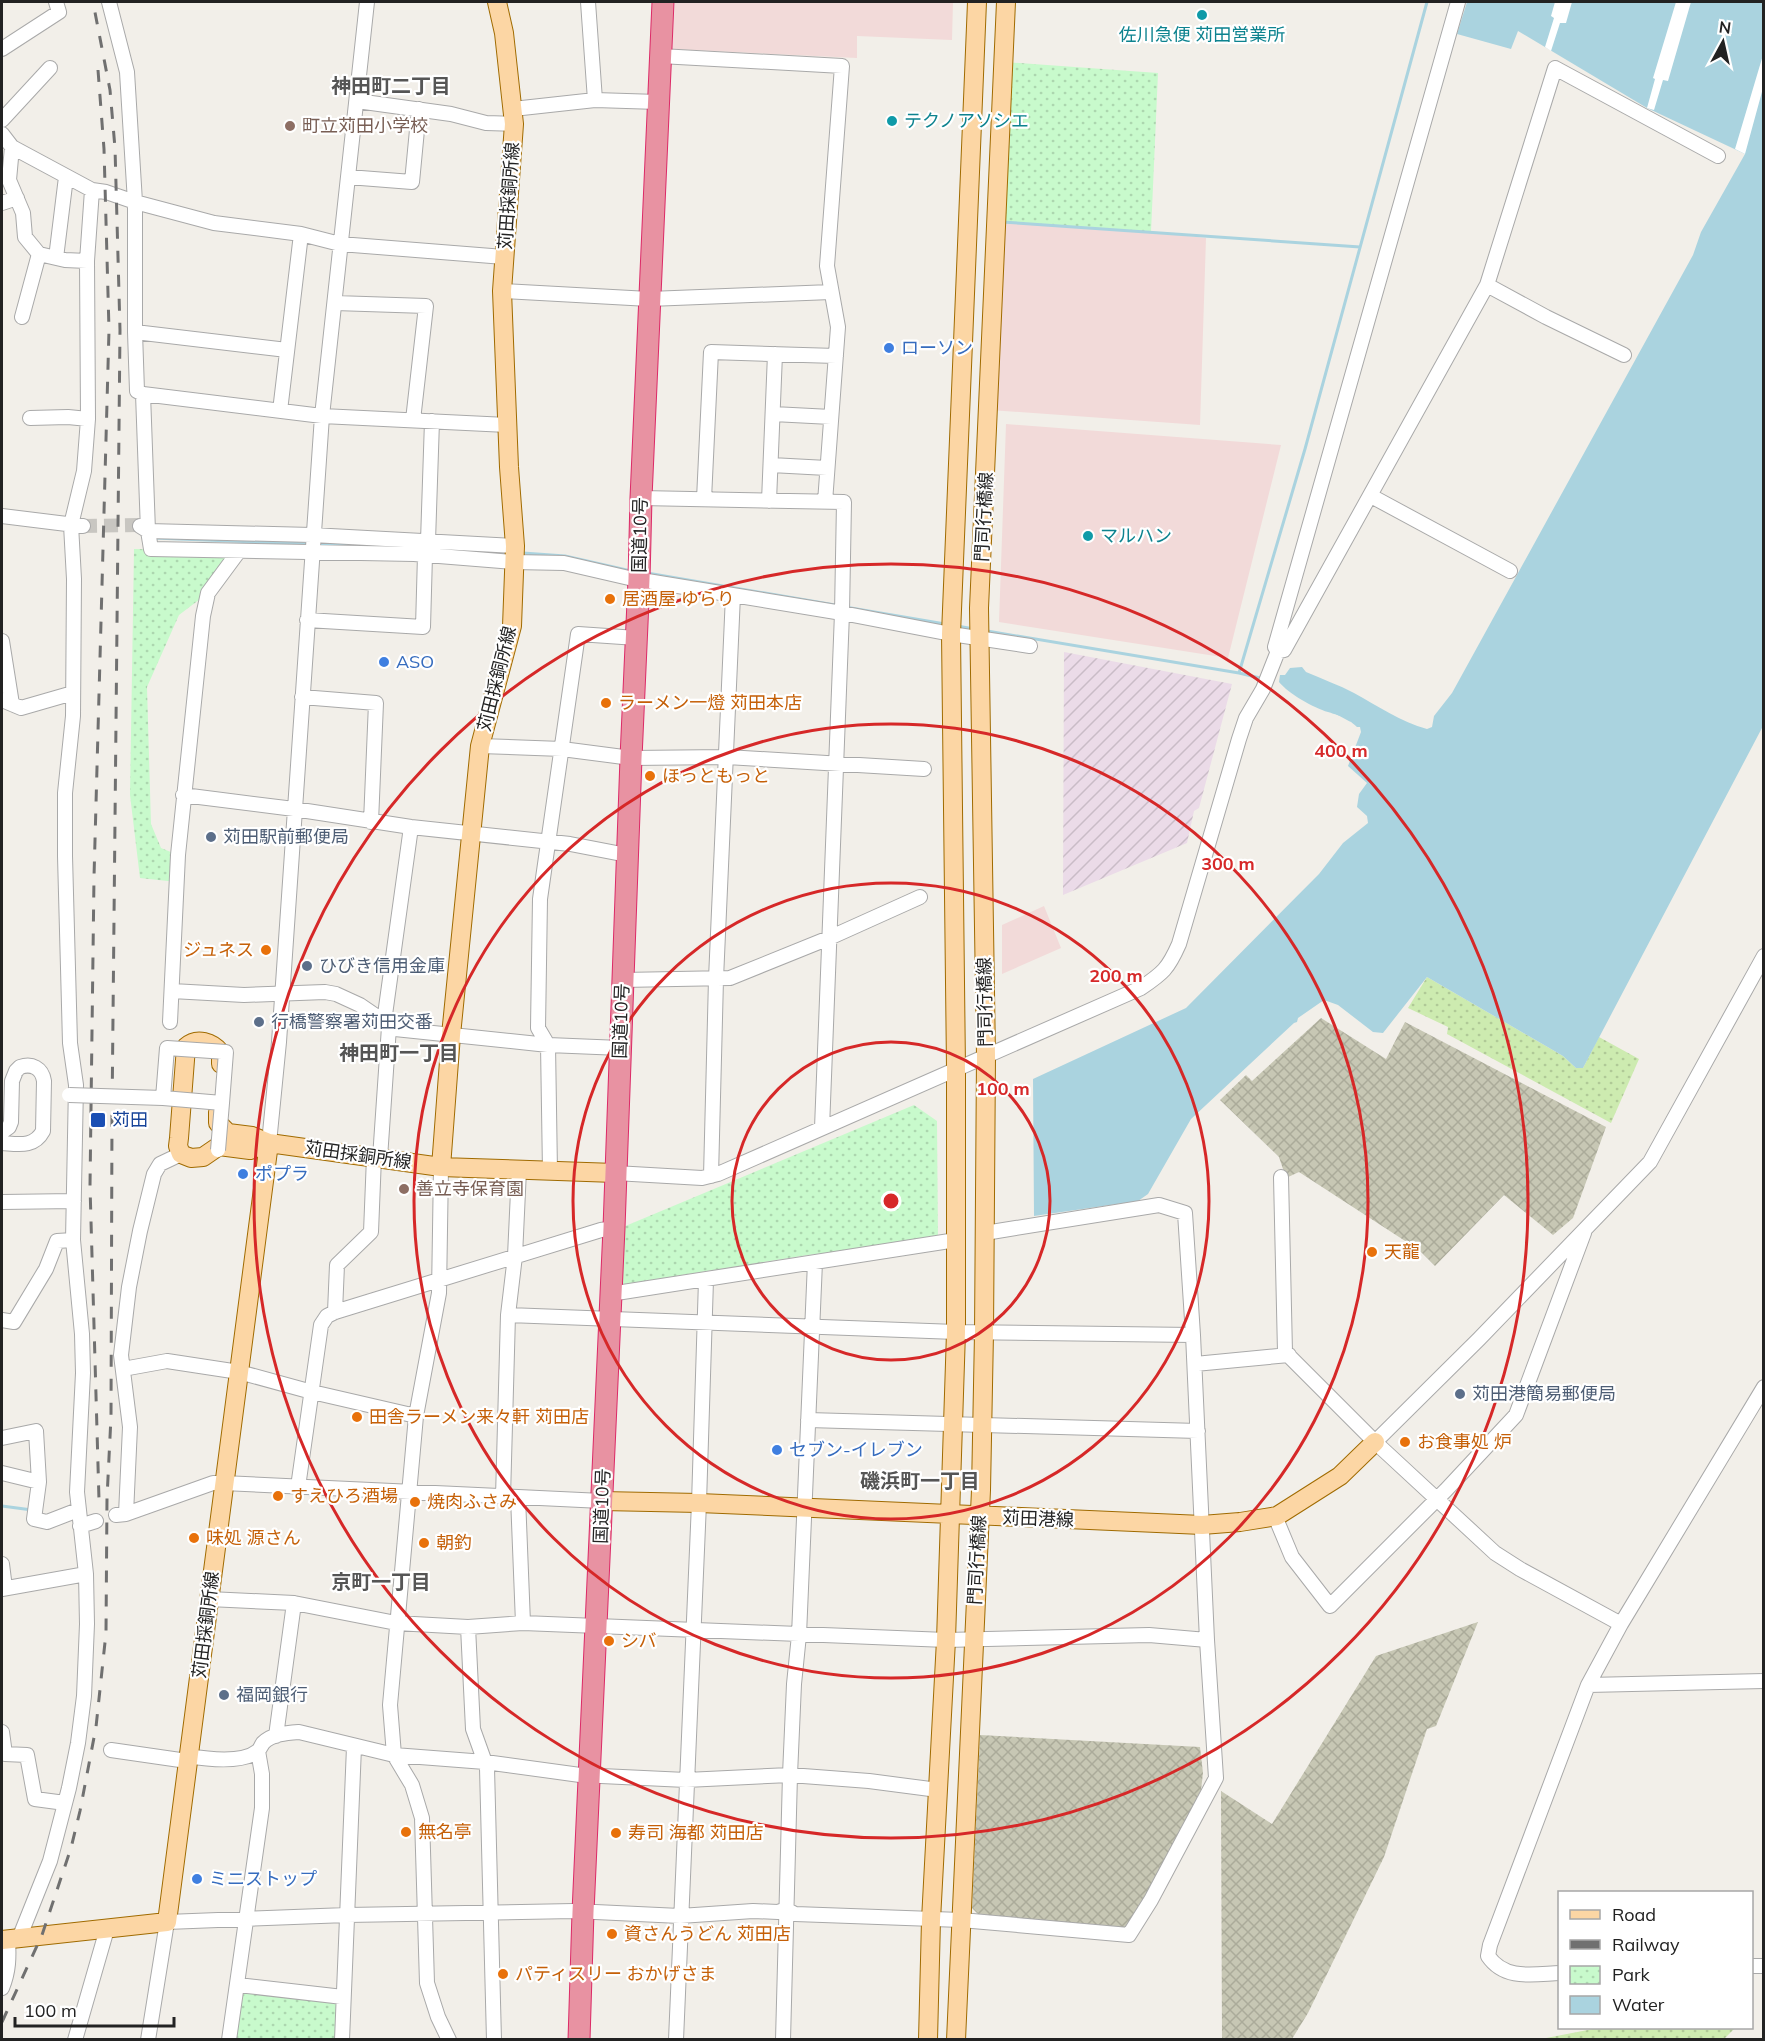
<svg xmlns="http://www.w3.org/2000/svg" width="1765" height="2041" font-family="Mulish,'Noto Sans JP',sans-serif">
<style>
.commercial{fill:#f2dad9}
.industrial{fill:url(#industrial-furrows)}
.construction{fill:url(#construction-cross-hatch)}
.grass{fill:url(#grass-dots)}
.park{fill:url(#park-dots)}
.water{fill:#aad3df}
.pier{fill:#fff}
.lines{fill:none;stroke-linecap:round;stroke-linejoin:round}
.stream{stroke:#aad3df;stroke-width:3}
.minor-tunnel{stroke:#c8c6c1;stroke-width:14;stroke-dasharray:14 7;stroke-linecap:butt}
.minor-casing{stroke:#a9a9a9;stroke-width:16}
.major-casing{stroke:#a06b00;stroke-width:20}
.highway-casing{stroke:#dc2a67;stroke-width:23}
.minor{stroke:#fff;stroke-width:14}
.major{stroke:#fcd6a4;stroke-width:18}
.highway{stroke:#e892a2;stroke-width:21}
.rail{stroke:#707070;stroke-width:3;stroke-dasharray:12 12;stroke-linecap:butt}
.minor-bridge-casing{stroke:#a9a9a9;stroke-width:16;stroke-linecap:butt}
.minor-bridge{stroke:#fff;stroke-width:14}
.ring{fill:none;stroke:#d62828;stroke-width:3}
.culture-dot{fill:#0f9aa8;stroke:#fff;stroke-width:2}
.education-dot{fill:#8d6e63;stroke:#fff;stroke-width:2}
.shop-dot{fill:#3f7fe0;stroke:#fff;stroke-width:2}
.food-dot{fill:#e8710a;stroke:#fff;stroke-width:2}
.service-dot{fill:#5c6f8a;stroke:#fff;stroke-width:2}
.transit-dot{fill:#1a4fb4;stroke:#fff;stroke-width:2}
.labels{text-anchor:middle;stroke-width:4.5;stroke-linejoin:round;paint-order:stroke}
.culture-label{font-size:18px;fill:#0d838f;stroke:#fff;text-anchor:start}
.education-label{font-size:18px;fill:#785e54;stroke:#fff;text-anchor:start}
.street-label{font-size:18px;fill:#222;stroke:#fff}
.shop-label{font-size:18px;fill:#366cbe;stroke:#fff;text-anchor:start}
.food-label{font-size:18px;fill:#c56008;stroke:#fff;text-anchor:start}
.service-label{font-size:18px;fill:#4e5e75;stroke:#fff;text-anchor:start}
.transit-label{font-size:18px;fill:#164399;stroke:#fff;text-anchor:start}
.neighbourhood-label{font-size:20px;font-weight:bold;fill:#555;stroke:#fff}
.centre{fill:#d62828;stroke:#fff;stroke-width:3}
.ring-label{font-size:18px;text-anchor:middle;font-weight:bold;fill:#d62828;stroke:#fff;stroke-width:4.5;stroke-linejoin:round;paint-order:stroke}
</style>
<defs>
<pattern id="industrial-furrows" width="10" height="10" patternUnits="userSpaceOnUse" patternTransform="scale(1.5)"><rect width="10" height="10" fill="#ebdbe8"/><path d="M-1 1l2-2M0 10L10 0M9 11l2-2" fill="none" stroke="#c9bcc7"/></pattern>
<pattern id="construction-cross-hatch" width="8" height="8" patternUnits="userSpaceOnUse" patternTransform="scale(1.5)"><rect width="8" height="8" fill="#c7c7b4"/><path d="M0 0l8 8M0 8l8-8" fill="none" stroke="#abab9a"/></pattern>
<pattern id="grass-dots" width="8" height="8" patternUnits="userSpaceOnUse" patternTransform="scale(1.5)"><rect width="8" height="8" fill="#cdebb0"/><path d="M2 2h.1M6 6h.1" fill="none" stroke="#b0c997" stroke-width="1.8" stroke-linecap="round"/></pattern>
<pattern id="park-dots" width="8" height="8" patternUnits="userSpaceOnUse" patternTransform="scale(1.5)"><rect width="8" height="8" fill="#c8facc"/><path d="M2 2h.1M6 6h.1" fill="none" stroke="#acd6af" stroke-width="1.8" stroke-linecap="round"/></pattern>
</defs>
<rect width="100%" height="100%" fill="#f2efe9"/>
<path class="commercial" d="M 675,2 L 953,2 L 952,40 L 857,36 L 857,58 L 672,49 Z
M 997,222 L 1151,232 L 1206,238 L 1200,425 L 990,410 Z
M 1006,424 L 1281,445 L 1228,658 L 999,622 Z
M 1044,906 L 1061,948 L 1002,974 L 1002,925 Z"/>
<path class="industrial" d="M 1064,652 L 1232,684 L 1199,808 L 1194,811 L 1187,843 L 1063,895 Z"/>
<path class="construction" d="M 1321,1018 L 1386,1059 L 1405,1022 L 1606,1127 L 1573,1218 L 1553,1235 L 1504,1195 L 1435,1266 L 1419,1250 L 1299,1172 L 1286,1178 L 1279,1157 L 1220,1100 L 1246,1075 L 1252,1081 Z
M 1478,1622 L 1436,1726 L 1427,1729 L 1384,1857 L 1308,2013 L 1292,2039 L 1222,2039 L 1221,1791 L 1272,1824 L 1376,1656 Z
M 980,1735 L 1200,1747 L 1203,1773 L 1201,1790 L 1136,1923 L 1124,1931 L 978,1925 L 978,1914 L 972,1908 Z"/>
<path class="grass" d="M 1427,977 L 1563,1056 L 1576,1068 L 1583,1068 L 1599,1037 L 1639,1059 L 1611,1123 L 1447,1034 L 1448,1027 L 1408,1008 Z
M 1598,2028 L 1735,2028 L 1724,2039 L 1541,2039 Z"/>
<path class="park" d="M 1004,62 L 1158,73 L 1151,232 L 997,222 Z
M 134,549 L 239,551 L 208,593 L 179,615 L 147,687 L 151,824 L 161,848 L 178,855 L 177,882 L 140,878 L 130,795 Z
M 914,1105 L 937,1121 L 938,1239 L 808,1255 L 619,1285 L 623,1227 Z
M 244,1990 L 339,2001 L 337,2039 L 236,2040 Z"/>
<path class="water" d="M 1467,2 L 1763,2 L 1763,726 L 1583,1068 L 1576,1068 L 1563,1056 L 1427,977 L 1383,1033 L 1373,1032 L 1338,1005 L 1324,1000 L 1298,1018 L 1297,1022 L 1294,1023 L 1191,1119 L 1148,1194 L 1138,1201 L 1034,1216 L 1033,1079 L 1186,1008 L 1319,874 L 1343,843 L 1368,823 L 1367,816 L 1357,807 L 1359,794 L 1367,783 L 1348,766 L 1361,732 L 1360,727 L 1357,727 C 1345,716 1343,717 1328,712 C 1314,708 1289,694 1279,682 L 1280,675 L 1285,675 L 1290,668 L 1302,667 L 1306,672 C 1322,679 1339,685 1354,693 C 1378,706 1401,722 1427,729 L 1432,727 L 1434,716 L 1452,693 L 1693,255 L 1701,232 L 1745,154 L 1647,108 L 1518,31 L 1511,49 L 1457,34 Z"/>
<path class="pier" d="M 1555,2 L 1572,2 L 1566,23 L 1560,23 L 1551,51 L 1545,47 L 1554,18 L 1551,16 Z
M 1676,2 L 1691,2 L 1668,81 L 1663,80 L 1654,110 L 1647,108 L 1655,79 L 1653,78 Z
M 1763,55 L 1763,88 L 1745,154 L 1735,149 Z"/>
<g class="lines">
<path class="stream" d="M 1002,222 L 1360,247
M 154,538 L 309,544
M 319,544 L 375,547
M 442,549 L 510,552
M 523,553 L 565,556 L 631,571
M 647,573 L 835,605
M 845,607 L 945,624
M 957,626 L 974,629
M 987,631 L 1239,673 L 1305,449 L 1427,2
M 1239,673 L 1264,679
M 1337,713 L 1350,720
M 2,1506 L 32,1510"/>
<path class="minor-tunnel" d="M 83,526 L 139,525"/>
<defs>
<path id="minor" d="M 109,2 L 127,72 L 135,202 L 135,332 L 137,391 L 143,394 L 322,416 L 507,425
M 588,2 L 595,100
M 2,49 L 59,12 L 56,2
M 660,56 L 842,66 L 827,266 L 838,327 L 825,502
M 357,101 L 451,114 L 486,123 L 514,124
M 513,109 L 595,100 L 658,102
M 2,120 L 50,68
M 2,134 L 12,147 L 92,190 L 106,192 L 135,202 L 214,223 L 301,234 L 340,244 L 504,257
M 12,147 L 9,180 L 23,213 L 25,237 L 39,254 L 65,260 L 87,261
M 348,177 L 412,182 L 419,109
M 2,203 L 17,198
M 56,258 L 66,177
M 1487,285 L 1546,317 L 1624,355
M 502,291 L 649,299 L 831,292
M 335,303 L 426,306 L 413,420
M 22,317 L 39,254
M 135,332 L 287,350
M 143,394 L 148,531 L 151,549 L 414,554 L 514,562 L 564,563 L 629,578 L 842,613 L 951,634 L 1030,646
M 280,411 L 301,234
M 773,414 L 831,417
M 30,418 L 68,417 L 88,419
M 771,465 L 827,468
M 1371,496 L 1510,571
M 641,498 L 844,502 L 842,613 L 822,1128
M 704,499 L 711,352 L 836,356
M 769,501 L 775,354
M 2,516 L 83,526
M 140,526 L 148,531 L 312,535 L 515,546
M 428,541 L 432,421
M 307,620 L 423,627 L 425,555
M 2,641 L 12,704
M 1278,651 L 1284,650 L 1487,285 L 1555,68 L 1718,156
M 302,697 L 376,703 L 371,822
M 2,700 L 21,708 L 73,693
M 480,746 L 562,749 L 631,758 L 727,757 L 924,769
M 183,795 L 294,809 L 411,827 L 570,844 L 627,855
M 622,980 L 730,978 L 829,938 L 920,897
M 172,991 L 244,995 L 325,992 L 336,994 L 360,1005 L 395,1029 L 548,1045 L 621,1048
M 170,1022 L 178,855 L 203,616 L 208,593 L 239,551
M 384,1022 L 411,827
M 2,1132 L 9,1127 L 11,1122 L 12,1081 L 16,1071 L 20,1067 C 32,1063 42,1068 44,1081 L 43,1131 C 34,1148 18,1144 2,1143
M 269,1143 L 279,1042 L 322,416 L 367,2
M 380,1158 L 389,1027
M 441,1167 L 439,1293 L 416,1416 L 390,1705 L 394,1755 L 412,1785 L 422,1818 L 427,1983 L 438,2017 L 449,2040
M 550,1172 L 548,1045 L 538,1028 L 540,899 L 578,634 L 637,638
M 615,1173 L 702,1178 L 718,1174 L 1141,988 C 1163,973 1168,969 1179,944 L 1239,739 L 1246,718 L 1263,689 L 1278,651 L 1275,647 L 1458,2
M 711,1176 L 716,979 L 733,595
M 1281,1177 L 1285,1352 L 1375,1442 L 1495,1553 L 1520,1569 L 1621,1624
M 2,1202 L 74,1201
M 610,1294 L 956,1240
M 335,1312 L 337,1265 L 371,1232 L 374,1157
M 508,1315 L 956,1332 L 1193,1335
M 2,1320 L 14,1322 L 46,1269 L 57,1241 L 73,1240
M 1195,1364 L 1289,1355
M 123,1369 L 167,1361 L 239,1372 L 312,1392 L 416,1416
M 808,1420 L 1198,1431
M 2,1438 L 36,1431 L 39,1482 L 34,1519 L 47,1522 L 78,1510
M 1375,1442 L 1479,1339 L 1650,1162 L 1764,956
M 2,1473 L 39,1482
M 298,1487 L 321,1325 L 327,1316 L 335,1312 L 601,1230 L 614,1228
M 503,1497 L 508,1315 L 515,1256 L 519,1170
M 518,1497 L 523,1623
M 126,1514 L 130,1427 L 121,1355 L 129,1287 L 140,1231 L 154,1174 L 160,1164 L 181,1154
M 116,1515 L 126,1514 L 213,1483 L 223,1483 L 602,1501
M 1277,1516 L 1277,1521 L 1292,1557 L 1330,1606 L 1446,1490 L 1516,1415 L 1584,1233
M 80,1526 L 96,1521
M 2,1564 L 5,1588
M 2,1589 L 86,1574
M 209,1599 L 294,1603 L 396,1623 L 468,1627 L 523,1623 L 946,1640 L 1149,1635 L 1207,1640
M 468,1627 L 473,1729 L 487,1768 L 494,2040
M 1588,1685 L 1764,1681
M 2,1732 L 5,1754 L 27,1755 L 35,1799 L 65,1803
M 276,1736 L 294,1603
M 111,1750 L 187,1761
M 188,1756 C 206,1759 242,1764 258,1751 C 260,1749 261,1746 263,1743 C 272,1734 286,1733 299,1732 L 394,1755 L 485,1762 L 580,1775 L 686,1780 L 790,1775 L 869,1781 L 938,1790
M 20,1936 L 50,1861 L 69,1788 L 78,1743 L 84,1696 L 87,1624 L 86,1574 L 77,1492 L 83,1373 L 82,1334 L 73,1240 L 76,1085 L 70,1043 L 65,856 L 65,793 L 73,716 L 74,579 L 71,525 L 84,471 L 88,419 L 87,261 L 92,190
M 1752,1966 L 1764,1966
M 1560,1973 C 1534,1974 1505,1981 1488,1956 L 1490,1945 L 1588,1685 L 1621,1624 L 1764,1387
M 238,1985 L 343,1997
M 2,1988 C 9,1971 9,1957 8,1939
M 75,2040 L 107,1929
M 148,2040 L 167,1922 L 347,1915 L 574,1911 L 680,1916 L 753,1911 L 778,1912 L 786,1909 L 795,1914 L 961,1920 L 1129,1935 L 1151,1900 L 1216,1778 L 1207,1640 L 1193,1335 L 1185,1213 L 1159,1205 L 985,1233
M 229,2040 L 262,1808 L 262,1774 L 258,1751
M 342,2040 L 354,1747
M 676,2040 L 699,1503 L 706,1280
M 783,2040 L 790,1775 L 794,1684 L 799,1635 L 815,1262"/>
<path id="major" d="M 221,1064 L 221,1053 C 212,1042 197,1037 186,1047 L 179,1138 L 178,1146 L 181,1154 L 191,1158 L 203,1157 L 219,1146 L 250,1150 L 269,1143
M 218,1112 L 218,1123 L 228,1133 L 252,1136 L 269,1143 L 441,1167 L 615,1173
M 441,1167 L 451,1035 L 480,746 L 512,626 L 515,546 L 509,467 L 502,291 L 514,124 L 504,33 L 497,2
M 602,1501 L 699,1503 L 1202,1525 L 1240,1522 L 1277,1516 L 1340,1476 L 1375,1442
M 2,1940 L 167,1922 L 269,1143
M 928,2040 L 931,1920 L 946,1640 L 956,1332 L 956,1069 L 951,634 L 977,2
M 956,2040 L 981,1490 L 984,1333 L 986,1056 L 979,608 L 1006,2"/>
<path id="highway" d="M 579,2040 L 583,1912 L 614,1228 L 631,758 L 639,579 L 641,498 L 663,2"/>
</defs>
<use href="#minor" class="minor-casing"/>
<use href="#major" class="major-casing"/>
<use href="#highway" class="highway-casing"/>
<use href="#minor" class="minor"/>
<use href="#major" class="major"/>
<use href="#highway" class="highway"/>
<path class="rail" d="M 98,70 L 104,149 L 109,330 L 94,877 L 90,1186 L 99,1500
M 2,2022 L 42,1935 L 71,1848 L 80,1811 L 96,1727 L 106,1633 L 107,1498 L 111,1417 L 112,1115 L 120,330 L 115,148 L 110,90 L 93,2"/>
<defs>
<path id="minor-bridge" d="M 69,1095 L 163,1098 L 222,1103 L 226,1052 L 167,1048 L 163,1098
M 218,1150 L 222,1103"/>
</defs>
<use href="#minor-bridge" class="minor-bridge-casing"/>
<use href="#minor-bridge" class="minor-bridge"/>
</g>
<g class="ring">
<circle cx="891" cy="1201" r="159"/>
<circle cx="891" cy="1201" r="318"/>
<circle cx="891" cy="1201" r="477"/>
<circle cx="891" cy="1201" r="637"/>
</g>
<g class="culture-dot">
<circle cx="1202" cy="15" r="6"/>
<circle cx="892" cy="121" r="6"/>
<circle cx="1088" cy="536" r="6"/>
</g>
<g class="education-dot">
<circle cx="290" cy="126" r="6"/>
<circle cx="404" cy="1189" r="6"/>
</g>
<g class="shop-dot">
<circle cx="889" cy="348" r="6"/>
<circle cx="384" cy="662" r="6"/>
<circle cx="243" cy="1174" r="6"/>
<circle cx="777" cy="1450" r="6"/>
<circle cx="197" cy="1879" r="6"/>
</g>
<g class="food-dot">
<circle cx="610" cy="599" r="6"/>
<circle cx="606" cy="703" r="6"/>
<circle cx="650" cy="776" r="6"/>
<circle cx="266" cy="950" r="6"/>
<circle cx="1372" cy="1252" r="6"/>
<circle cx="357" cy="1417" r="6"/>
<circle cx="1405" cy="1442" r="6"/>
<circle cx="278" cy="1496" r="6"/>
<circle cx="415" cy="1502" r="6"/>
<circle cx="194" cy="1538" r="6"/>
<circle cx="424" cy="1543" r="6"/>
<circle cx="609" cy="1641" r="6"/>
<circle cx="406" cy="1832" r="6"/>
<circle cx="616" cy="1833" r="6"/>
<circle cx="612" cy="1934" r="6"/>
<circle cx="503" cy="1974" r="6"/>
</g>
<g class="service-dot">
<circle cx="211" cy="837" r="6"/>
<circle cx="307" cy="966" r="6"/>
<circle cx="259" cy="1022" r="6"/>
<circle cx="1460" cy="1394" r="6"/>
<circle cx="224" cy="1695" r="6"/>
</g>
<rect class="transit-dot" x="90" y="1112" width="16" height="16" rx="3"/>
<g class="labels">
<g class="culture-label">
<text x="1202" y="41" text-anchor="middle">佐川急便 苅田営業所</text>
<text x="904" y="127">テクノアソシエ</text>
<text x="1100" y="542">マルハン</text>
</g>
<g class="education-label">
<text x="302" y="132">町立苅田小学校</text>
<text x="416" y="1195">善立寺保育園</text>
</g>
<g class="street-label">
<text transform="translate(509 196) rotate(-86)" y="6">苅田採銅所線</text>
<text transform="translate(984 517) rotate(-87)" y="6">門司行橋線</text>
<text transform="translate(640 535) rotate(-89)" y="6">国道10号</text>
<text transform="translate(497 679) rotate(-76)" y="6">苅田採銅所線</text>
<text transform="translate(985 1002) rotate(-91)" y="6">門司行橋線</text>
<text transform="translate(621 1021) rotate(-88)" y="6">国道10号</text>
<text transform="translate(358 1155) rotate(8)" y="6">苅田採銅所線</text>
<text transform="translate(602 1506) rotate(-88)" y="6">国道10号</text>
<text transform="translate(1038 1519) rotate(2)" y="6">苅田港線</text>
<text transform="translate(977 1560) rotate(-87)" y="6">門司行橋線</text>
<text transform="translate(206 1625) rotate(-83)" y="6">苅田採銅所線</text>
</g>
<g class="shop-label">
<text x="901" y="354">ローソン</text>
<text x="396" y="668">ASO</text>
<text x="255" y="1180">ポプラ</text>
<text x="789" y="1456">セブン-イレブン</text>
<text x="209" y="1885">ミニストップ</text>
</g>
<g class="food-label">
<text x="622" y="605">居酒屋 ゆらり</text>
<text x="618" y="709">ラーメン一燈 苅田本店</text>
<text x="662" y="782">ほっともっと</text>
<text x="254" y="956" text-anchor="end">ジュネス</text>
<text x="1384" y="1258">天龍</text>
<text x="369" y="1423">田舎ラーメン来々軒 苅田店</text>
<text x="1417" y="1448">お食事処 炉</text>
<text x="290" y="1502">すえひろ酒場</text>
<text x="427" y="1508">焼肉ふさみ</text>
<text x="206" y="1544">味処 源さん</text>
<text x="436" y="1549">朝釣</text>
<text x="621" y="1647">シバ</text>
<text x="418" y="1838">無名亭</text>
<text x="628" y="1839">寿司 海都 苅田店</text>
<text x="624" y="1940">資さんうどん 苅田店</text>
<text x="515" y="1980">パティスリー おかげさま</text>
</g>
<g class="service-label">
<text x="223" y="843">苅田駅前郵便局</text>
<text x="319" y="972">ひびき信用金庫</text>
<text x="271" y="1028">行橋警察署苅田交番</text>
<text x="1472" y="1400">苅田港簡易郵便局</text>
<text x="236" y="1701">福岡銀行</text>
</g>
<g class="transit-label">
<text x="112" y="1126">苅田</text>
</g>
<g class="neighbourhood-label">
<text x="391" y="93">神田町二丁目</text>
<text x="399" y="1060">神田町一丁目</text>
<text x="920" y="1488">磯浜町一丁目</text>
<text x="381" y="1589">京町一丁目</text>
</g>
</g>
<circle cx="891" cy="1201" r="9" class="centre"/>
<g class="ring-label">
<text x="1341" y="757">400 m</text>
<text x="1228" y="870">300 m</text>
<text x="1116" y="982">200 m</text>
<text x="1003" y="1095">100 m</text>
</g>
<rect width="1765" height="2041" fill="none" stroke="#222222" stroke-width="6"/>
<rect x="1558" y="1891" width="195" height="138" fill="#ffffff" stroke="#a7a7a7" stroke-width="1.5"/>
<rect x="1570" y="1910" width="30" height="9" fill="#fcd6a4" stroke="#a7a7a7" stroke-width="1.5"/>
<text x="1612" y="1921" font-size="18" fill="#222222">Road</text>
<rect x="1570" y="1940" width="30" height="9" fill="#707070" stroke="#a7a7a7" stroke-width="1.5"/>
<text x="1612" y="1951" font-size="18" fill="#222222">Railway</text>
<rect x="1570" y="1966" width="30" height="18" fill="url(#park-dots)" stroke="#a7a7a7" stroke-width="1.5"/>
<text x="1612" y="1981" font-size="18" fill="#222222">Park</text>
<rect x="1570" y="1996" width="30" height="18" fill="#aad3df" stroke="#a7a7a7" stroke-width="1.5"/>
<text x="1612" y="2011" font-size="18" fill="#222222">Water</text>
<g transform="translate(1723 42) rotate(8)" stroke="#ffffff" stroke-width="4.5" paint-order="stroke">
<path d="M0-4.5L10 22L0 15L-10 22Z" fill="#222222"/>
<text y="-9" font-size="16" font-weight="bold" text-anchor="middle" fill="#222222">N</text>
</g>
<path d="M15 2017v9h159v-9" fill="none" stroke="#222222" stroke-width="3"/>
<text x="24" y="2017" font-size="18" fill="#222222" stroke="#ffffff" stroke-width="4.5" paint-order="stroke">100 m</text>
</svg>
